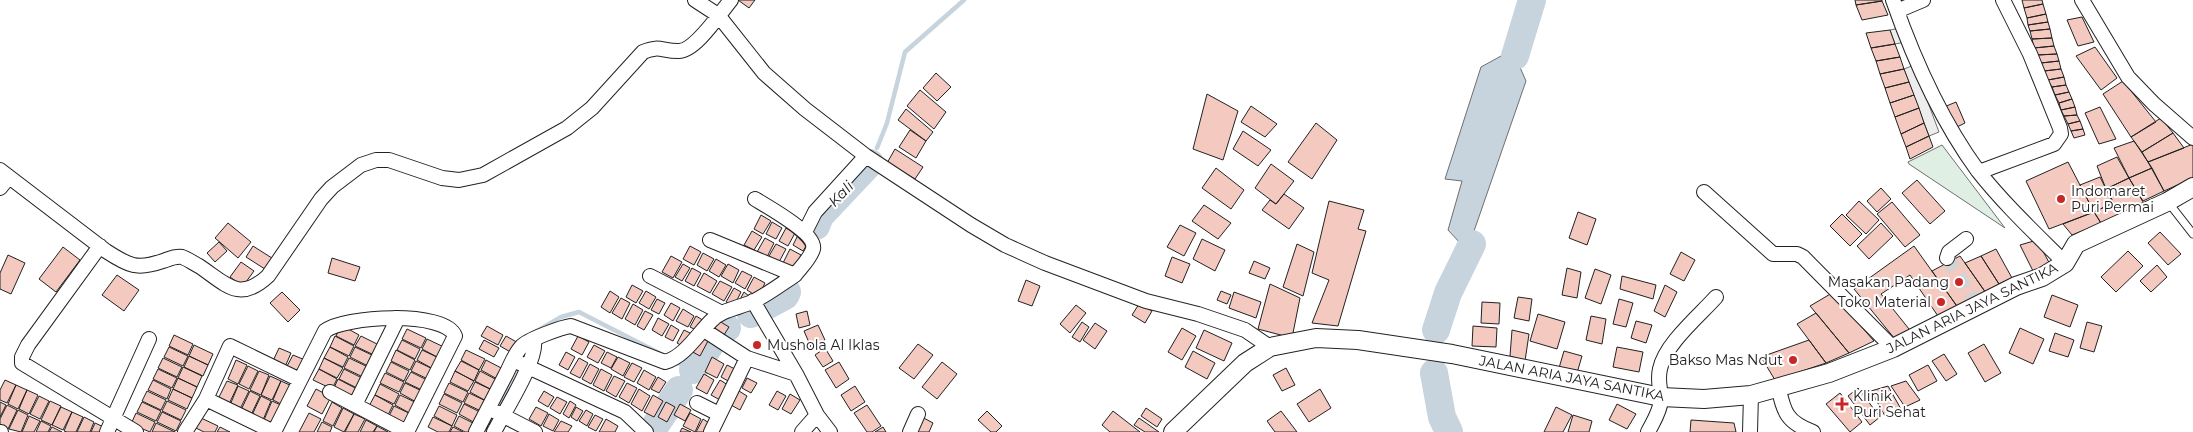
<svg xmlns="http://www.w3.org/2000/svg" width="2193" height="432" font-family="Montserrat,sans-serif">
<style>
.green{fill:#e0efe3;stroke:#6f6f6f}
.parking{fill:#ededed;stroke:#6f6f6f}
.water{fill:#c7d3dd;stroke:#6f6f6f}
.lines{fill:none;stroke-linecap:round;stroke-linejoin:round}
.stream{stroke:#c7d3dd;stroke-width:4.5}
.river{stroke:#c7d3dd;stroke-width:28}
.building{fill:#f3c9c0;stroke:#222}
.minor-tunnel{stroke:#d3d3d3;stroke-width:14;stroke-dasharray:14 7;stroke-linecap:butt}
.service-casing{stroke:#222;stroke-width:9}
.minor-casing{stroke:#222;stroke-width:16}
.tertiary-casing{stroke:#222;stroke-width:20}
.service{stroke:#fff;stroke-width:7}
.minor{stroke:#fff;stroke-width:14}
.tertiary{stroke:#fff;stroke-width:18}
.poi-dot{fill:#c62828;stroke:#fff;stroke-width:2}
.labels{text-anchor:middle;stroke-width:4;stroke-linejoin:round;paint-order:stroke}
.poi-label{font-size:14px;fill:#222;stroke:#fff;text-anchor:start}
.street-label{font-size:14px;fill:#222;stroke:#fff}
.water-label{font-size:15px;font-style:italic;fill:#222;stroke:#fff}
</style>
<rect width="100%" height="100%" fill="#fff"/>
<path class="green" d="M 1942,145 L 2005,228 L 1909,164 L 1908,162 Z"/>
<path class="parking" d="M 1900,28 L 1905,42 L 1895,44 L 1890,30 Z
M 1914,65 L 1939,132 L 1929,136 L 1904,69 Z"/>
<path class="water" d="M 1501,56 L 1515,56 L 1526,81 L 1473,234 L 1472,244 L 1461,244 L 1448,230 L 1462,181 L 1445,179 L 1481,67 Z"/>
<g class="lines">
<path class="stream" d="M 877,148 L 887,123 L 905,52 L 964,0
M 535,332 L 561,317 L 579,312 L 661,354
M 675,361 L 693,370
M 498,407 L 517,371
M 485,432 L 490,422"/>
<path class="river" d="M 1515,56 L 1532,0
M 816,226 L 820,216 L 870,163
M 751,314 L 785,296 L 787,292
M 1436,330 L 1448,293 L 1472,244
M 693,370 L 719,332 L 727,328
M 1434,373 L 1442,417 L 1449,432
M 651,432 L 679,390"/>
</g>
<path class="building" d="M 738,0 L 755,0 L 749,8 Z
M 1855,0 L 1882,0 L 1882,1 L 1856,5 Z
M 2022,0 L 2042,0 L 2043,4 L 2024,8 Z
M 1882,1 L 1888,15 L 1862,20 L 1856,5 Z
M 2043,4 L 2046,14 L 2027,18 L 2024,8 Z
M 2046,14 L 2048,22 L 2028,25 L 2027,18 Z
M 2082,17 L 2094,42 L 2078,46 L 2067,20 Z
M 2048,22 L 2050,29 L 2030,31 L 2028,25 Z
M 2050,29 L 2052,38 L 2032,39 L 2030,31 Z
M 1890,30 L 1895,44 L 1871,48 L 1866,33 Z
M 2052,38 L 2054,46 L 2034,48 L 2032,39 Z
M 1895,44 L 1900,57 L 1876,61 L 1871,48 Z
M 2054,46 L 2057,54 L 2037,55 L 2034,48 Z
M 2095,47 L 2117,78 L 2101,90 L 2076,56 Z
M 2057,54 L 2059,61 L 2041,63 L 2037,55 Z
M 1900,57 L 1904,69 L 1880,74 L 1876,61 Z
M 2059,61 L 2061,69 L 2044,71 L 2041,63 Z
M 1904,69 L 1909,82 L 1885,88 L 1880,74 Z
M 2061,69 L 2064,77 L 2048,80 L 2044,71 Z
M 936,73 L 951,87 L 937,101 L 923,88 Z
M 2064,77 L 2066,85 L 2052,87 L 2048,80 Z
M 2123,81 L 2156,122 L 2131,137 L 2103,94 Z
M 1909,82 L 1914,95 L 1890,103 L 1885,88 Z
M 2066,85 L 2069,92 L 2055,95 L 2052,87 Z
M 920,90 L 946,112 L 934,129 L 907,106 Z
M 2069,92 L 2072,99 L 2059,103 L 2055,95 Z
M 1207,94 L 1238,111 L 1223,160 L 1193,149 Z
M 1914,95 L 1919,108 L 1895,117 L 1890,103 Z
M 2072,99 L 2075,107 L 2061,110 L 2059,103 Z
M 1956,102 L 1965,123 L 1955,128 L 1944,107 Z
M 1251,106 L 1277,124 L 1265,137 L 1241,122 Z
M 2075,107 L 2077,115 L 2064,116 L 2061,110 Z
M 2100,107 L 2116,139 L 2099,144 L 2085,113 Z
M 1919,108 L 1924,123 L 1901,134 L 1895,117 Z
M 906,109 L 933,132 L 926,141 L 898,120 Z
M 2077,115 L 2080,121 L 2068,124 L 2064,116 Z
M 2161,118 L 2173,133 L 2142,152 L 2131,137 Z
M 2080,121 L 2083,129 L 2071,131 L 2068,124 Z
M 1316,123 L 1337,140 L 1312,179 L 1288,162 Z
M 1924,123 L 1929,136 L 1906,147 L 1901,134 Z
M 2083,129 L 2085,135 L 2074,138 L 2071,131 Z
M 910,130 L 926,141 L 916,158 L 899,147 Z
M 1243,131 L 1271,150 L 1258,166 L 1233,149 Z
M 2173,133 L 2184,148 L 2148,162 L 2142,152 Z
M 1929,136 L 1933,147 L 1910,159 L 1906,147 Z
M 2134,141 L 2152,168 L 2129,178 L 2114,148 Z
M 2193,144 L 2193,178 L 2164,191 L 2148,162 Z
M 895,149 L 923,167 L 915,179 L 887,163 Z
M 2117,157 L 2129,178 L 2106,189 L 2097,166 Z
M 2068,162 L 2094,212 L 2049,229 L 2026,181 Z
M 1271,164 L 1294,181 L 1276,204 L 1255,188 Z
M 1216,168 L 1244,190 L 1231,209 L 1202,188 Z
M 2152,168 L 2164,191 L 2143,201 L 2129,178 Z
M 2100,177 L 2113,203 L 2094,212 L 2080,185 Z
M 2129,178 L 2146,207 L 2123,219 L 2106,189 Z
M 1917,180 L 1945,211 L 1930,224 L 1902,193 Z
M 1881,188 L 1891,199 L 1877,212 L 1867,201 Z
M 1284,194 L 1304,208 L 1289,229 L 1262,210 L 1270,200 L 1276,204 Z
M 1329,201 L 1364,210 L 1358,229 L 1366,231 L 1338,326 L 1312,323 L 1329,280 L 1312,273 Z
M 1859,201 L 1879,220 L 1866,234 L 1846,215 Z
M 1892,202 L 1920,235 L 1905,247 L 1877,214 Z
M 2113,203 L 2123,219 L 2103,226 L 2094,212 Z
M 1204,205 L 1231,223 L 1218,239 L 1192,221 Z
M 1578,212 L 1596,219 L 1587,245 L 1569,238 Z
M 2094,212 L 2104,228 L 2092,227 L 2072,235 L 2063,224 Z
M 1842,214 L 1862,234 L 1850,246 L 1830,226 Z
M 761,215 L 771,221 L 763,234 L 754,229 Z
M 772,222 L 782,228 L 776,239 L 766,234 Z
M 228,223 L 251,242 L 238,258 L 215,238 Z
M 1881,223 L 1893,236 L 1869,259 L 1857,246 Z
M 1180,225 L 1196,233 L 1184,256 L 1167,247 Z
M 786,228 L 795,233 L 788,246 L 779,241 Z
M 752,231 L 762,237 L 754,250 L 744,245 Z
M 2160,232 L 2181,254 L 2168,265 L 2148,243 Z
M 798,235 L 809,241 L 803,251 L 793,245 Z
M 765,238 L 774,243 L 767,257 L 757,252 Z
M 1202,239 L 1225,250 L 1215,271 L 1193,259 Z
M 2037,240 L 2052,268 L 2035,275 L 2020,245 Z
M 219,242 L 227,251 L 215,262 L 207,253 Z
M 776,244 L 786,249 L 779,262 L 769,256 Z
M 1297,244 L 1314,252 L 1303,296 L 1283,287 Z
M 253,246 L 275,260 L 268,271 L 246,257 Z
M 690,246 L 701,252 L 694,265 L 683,259 Z
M 1914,246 L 1959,309 L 1940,319 L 1910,275 L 1881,294 L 1913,334 L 1899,344 L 1854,289 Z
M 63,247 L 80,260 L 56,292 L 39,279 Z
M 790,249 L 801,255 L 794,269 L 783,263 Z
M 1996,249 L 2012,278 L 1999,284 L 1981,256 Z
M 2128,251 L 2143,266 L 2116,292 L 2101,277 Z
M 1681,252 L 1695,260 L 1684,281 L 1670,274 Z
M 703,253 L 714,259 L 707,271 L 697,265 Z
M 8,255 L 25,263 L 11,294 L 0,289 L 0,273 Z
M 671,256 L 682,262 L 673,278 L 662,272 Z
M 1960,256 L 1986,293 L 1959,309 L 1932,271 Z
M 1981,256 L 1999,284 L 1986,293 L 1965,263 Z
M 1172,257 L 1190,264 L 1182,283 L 1165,276 Z
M 332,258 L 360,267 L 355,281 L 328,273 Z
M 716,259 L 726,265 L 719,277 L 709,271 Z
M 1254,261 L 1270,268 L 1265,279 L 1249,273 Z
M 241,262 L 254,271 L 243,286 L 230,277 Z
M 683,264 L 690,268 L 682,281 L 675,277 Z
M 728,264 L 739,270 L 733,283 L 721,276 Z
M 2157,265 L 2167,277 L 2151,292 L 2140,281 Z
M 692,268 L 701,273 L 694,286 L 685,281 Z
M 1567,268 L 1581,272 L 1577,298 L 1562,295 Z
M 1595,269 L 1611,275 L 1601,304 L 1585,298 Z
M 742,271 L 752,276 L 745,289 L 735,283 Z
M 704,273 L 717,281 L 710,293 L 697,286 Z
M 117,275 L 139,290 L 124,311 L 102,295 Z
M 1622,276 L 1656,285 L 1653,299 L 1620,289 Z
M 754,277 L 765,283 L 758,297 L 747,290 Z
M 1026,280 L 1040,286 L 1032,306 L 1018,301 Z
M 720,281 L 732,287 L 724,301 L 712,294 Z
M 1270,284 L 1300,298 L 1292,338 L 1258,329 Z
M 632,285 L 643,291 L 636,303 L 626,297 Z
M 1665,285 L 1677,292 L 1665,317 L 1654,311 Z
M 734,288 L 741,292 L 734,306 L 726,302 Z
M 610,291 L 619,297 L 610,313 L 601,307 Z
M 646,291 L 656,297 L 649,309 L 639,303 Z
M 1221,291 L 1231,295 L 1227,304 L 1217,300 Z
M 282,292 L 300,310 L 288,322 L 270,303 Z
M 744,292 L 749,296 L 744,303 L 737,305 Z
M 1234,292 L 1261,302 L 1256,318 L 1229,308 Z
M 1832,293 L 1874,341 L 1849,353 L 1810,306 Z
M 2052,295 L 2078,305 L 2070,327 L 2044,317 Z
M 1518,297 L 1532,299 L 1529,321 L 1514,318 Z
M 621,298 L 630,303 L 622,319 L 612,313 Z
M 657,299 L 665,303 L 659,314 L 651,310 Z
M 1619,299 L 1633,303 L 1626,327 L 1613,324 Z
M 1482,302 L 1500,303 L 1499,324 L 1481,323 Z
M 671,303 L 680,308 L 673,321 L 664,315 Z
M 633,304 L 643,310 L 635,325 L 625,319 Z
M 1139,304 L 1152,311 L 1145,323 L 1132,315 Z
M 1076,305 L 1086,313 L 1070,333 L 1060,324 Z
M 683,309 L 694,316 L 688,327 L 676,321 Z
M 645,311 L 653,315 L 644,330 L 637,326 Z
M 807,311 L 810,325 L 799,328 L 796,314 Z
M 1816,313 L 1849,353 L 1826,363 L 1797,324 Z
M 1538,314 L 1565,322 L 1557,349 L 1530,341 Z
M 696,316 L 706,322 L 700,332 L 690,327 Z
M 1591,316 L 1606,319 L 1602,344 L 1586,340 Z
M 658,318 L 669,324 L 662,336 L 652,330 Z
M 719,321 L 729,327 L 722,338 L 712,332 Z
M 1636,321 L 1652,325 L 1646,343 L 1631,338 Z
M 1082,322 L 1089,327 L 1080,342 L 1072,337 Z
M 2087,322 L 2102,326 L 2094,352 L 2080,348 Z
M 1095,323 L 1107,331 L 1095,349 L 1083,340 Z
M 341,325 L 359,335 L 354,345 L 336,336 Z
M 671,325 L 679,330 L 673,341 L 665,337 Z
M 818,325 L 825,340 L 811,347 L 804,331 Z
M 487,326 L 503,335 L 498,345 L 481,336 Z
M 1473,326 L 1497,328 L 1496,347 L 1472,346 Z
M 1182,328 L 1196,336 L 1182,360 L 1168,352 Z
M 2020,328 L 2044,339 L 2033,364 L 2009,353 Z
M 407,329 L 426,338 L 421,348 L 402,339 Z
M 684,330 L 692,334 L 684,347 L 677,343 Z
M 1204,330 L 1232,343 L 1224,361 L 1196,348 Z
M 1512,330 L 1529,334 L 1525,361 L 1510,356 Z
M 2055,333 L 2074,340 L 2068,357 L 2049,351 Z
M 174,335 L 193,344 L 188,355 L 169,346 Z
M 335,336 L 354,346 L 349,356 L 330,347 Z
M 361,336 L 379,345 L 374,355 L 355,346 Z
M 506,336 L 520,344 L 514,354 L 500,346 Z
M 578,336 L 589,342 L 582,355 L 571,349 Z
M 699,336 L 708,341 L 700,356 L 691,351 Z
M 427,339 L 446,348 L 441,359 L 422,349 Z
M 402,340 L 420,349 L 415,359 L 397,350 Z
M 484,340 L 499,348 L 494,357 L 479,349 Z
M 1809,340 L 1826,363 L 1775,380 L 1761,357 Z
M 918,344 L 933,355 L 914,379 L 899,368 Z
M 1984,344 L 2001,373 L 1985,382 L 1968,353 Z
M 194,345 L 213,354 L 208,365 L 189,356 Z
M 594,345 L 605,351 L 598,363 L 587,357 Z
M 169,347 L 188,356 L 183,366 L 164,357 Z
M 330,347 L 348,357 L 343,367 L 324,358 Z
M 355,347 L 374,356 L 368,366 L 350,357 Z
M 1617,347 L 1643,352 L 1639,372 L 1613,367 Z
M 279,348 L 291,353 L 285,367 L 273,361 Z
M 825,348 L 833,361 L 823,367 L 815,355 Z
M 396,350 L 415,360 L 410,370 L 391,361 Z
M 422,350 L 441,359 L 435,370 L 417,360 Z
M 466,350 L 485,359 L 479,370 L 461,360 Z
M 1193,351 L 1215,363 L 1207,379 L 1185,367 Z
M 1564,351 L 1582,356 L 1577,373 L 1559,368 Z
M 566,352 L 575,357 L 568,370 L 559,365 Z
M 607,352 L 617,357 L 611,368 L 601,363 Z
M 1944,354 L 1957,374 L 1946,381 L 1932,361 Z
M 293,355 L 305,360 L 299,374 L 286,368 Z
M 189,356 L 208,365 L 203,376 L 184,367 Z
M 618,357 L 630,363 L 623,376 L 611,369 Z
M 712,357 L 724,364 L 717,378 L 705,372 Z
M 163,358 L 182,367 L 177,377 L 158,368 Z
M 324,358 L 343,368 L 337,378 L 319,369 Z
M 349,358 L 368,367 L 363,377 L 344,368 Z
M 579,358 L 588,363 L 580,378 L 570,373 Z
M 236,360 L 247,365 L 238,384 L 228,379 Z
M 486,360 L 505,370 L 499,380 L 481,370 Z
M 416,361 L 435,370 L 430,380 L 411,371 Z
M 461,361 L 479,370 L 474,381 L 455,371 Z
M 391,362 L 409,371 L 404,381 L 386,372 Z
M 839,362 L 849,379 L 836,388 L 825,370 Z
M 942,362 L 957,374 L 937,399 L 922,387 Z
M 632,363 L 642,368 L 634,382 L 624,377 Z
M 590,364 L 599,369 L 591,384 L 582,379 Z
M 727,365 L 737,370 L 730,382 L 721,377 Z
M 1928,365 L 1937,381 L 1918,391 L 1909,375 Z
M 248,366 L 258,371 L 249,389 L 239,384 Z
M 183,367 L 202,376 L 197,387 L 178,378 Z
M 1286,368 L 1295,385 L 1282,391 L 1273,375 Z
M 158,369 L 177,378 L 172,388 L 153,379 Z
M 319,369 L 337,379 L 332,389 L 313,380 Z
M 344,369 L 362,378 L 357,388 L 339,379 Z
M 601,369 L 612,375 L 604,391 L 593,385 Z
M 644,370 L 656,377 L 649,390 L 637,383 Z
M 259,371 L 269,375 L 261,395 L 250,390 Z
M 455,371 L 474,381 L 468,391 L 450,382 Z
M 480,371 L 499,381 L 494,391 L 475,381 Z
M 411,372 L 429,381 L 424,391 L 405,382 Z
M 385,373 L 404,382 L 399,392 L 380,383 Z
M 704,374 L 714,380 L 707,394 L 696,388 Z
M 270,376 L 281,381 L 272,400 L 261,395 Z
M 614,376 L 625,381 L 616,397 L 606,391 Z
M 658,377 L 666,382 L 659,393 L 651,389 Z
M 178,378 L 197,387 L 192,398 L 173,389 Z
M 747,378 L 757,383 L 751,393 L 742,388 Z
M 338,379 L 357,389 L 352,399 L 333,390 Z
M 5,380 L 16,385 L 7,403 L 0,400 L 0,390 Z
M 153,380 L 171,389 L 167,399 L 148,390 Z
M 720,380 L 728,385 L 720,400 L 711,395 Z
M 227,381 L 238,385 L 229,404 L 218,399 Z
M 281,381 L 292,386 L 283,405 L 273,400 Z
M 1906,381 L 1920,400 L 1905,407 L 1891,386 Z
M 475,382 L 494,391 L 488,402 L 470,392 Z
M 405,383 L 424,392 L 418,403 L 400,393 Z
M 449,383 L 468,392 L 463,402 L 444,393 Z
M 627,383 L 637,388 L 629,403 L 619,397 Z
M 380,384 L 399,394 L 394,404 L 375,395 Z
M 16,385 L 27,390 L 18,409 L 8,404 Z
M 238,386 L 249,391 L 240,409 L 230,405 Z
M 855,386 L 865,402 L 851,411 L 841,395 Z
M 1888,386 L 1901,409 L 1885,416 L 1871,391 Z
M 1858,388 L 1880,417 L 1870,425 L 1848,396 Z
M 173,389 L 192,398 L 187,409 L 168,400 Z
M 316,389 L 331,397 L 322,414 L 307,406 Z
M 639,389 L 650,396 L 642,411 L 631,404 Z
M 1320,389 L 1331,408 L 1309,422 L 1297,404 Z
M 27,390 L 38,395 L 29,414 L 19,409 Z
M 147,391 L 166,400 L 161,410 L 142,401 Z
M 250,391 L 260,396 L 251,415 L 241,410 Z
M 544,391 L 554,397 L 548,407 L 538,401 Z
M 739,391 L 747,396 L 740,410 L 731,405 Z
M 777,391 L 786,396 L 778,410 L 769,405 Z
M 469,393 L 488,402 L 483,412 L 464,403 Z
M 1840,393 L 1862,422 L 1850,432 L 1826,404 Z
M 444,394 L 462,403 L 457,413 L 439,404 Z
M 790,394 L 800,400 L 791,414 L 782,409 Z
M 375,395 L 393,405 L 388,415 L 369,406 Z
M 400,395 L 419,404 L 413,415 L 395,405 Z
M 653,395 L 663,401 L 654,417 L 644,412 Z
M 39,396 L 49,401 L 40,419 L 30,414 Z
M 261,396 L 271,401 L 263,420 L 252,415 Z
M 557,397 L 567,402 L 560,414 L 550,408 Z
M 50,401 L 61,406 L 52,425 L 41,420 Z
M 167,401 L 186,410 L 181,420 L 162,411 Z
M 272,401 L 283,406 L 274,425 L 264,420 Z
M 570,401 L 576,405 L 569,418 L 563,414 Z
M 0,402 L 6,405 L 0,417 Z
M 142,402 L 161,411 L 156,421 L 137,412 Z
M 332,402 L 342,408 L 333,426 L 323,421 Z
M 666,402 L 675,407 L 667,422 L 658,417 Z
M 464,404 L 482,413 L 477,424 L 459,414 Z
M 680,404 L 691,410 L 685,421 L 674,415 Z
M 1617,404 L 1636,414 L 1627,429 L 1609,420 Z
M 7,405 L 17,410 L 8,429 L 0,425 L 0,419 Z
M 867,405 L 881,426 L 872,432 L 867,432 L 854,413 Z
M 394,406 L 413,415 L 408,426 L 389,416 Z
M 439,406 L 457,415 L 452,426 L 434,416 Z
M 61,407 L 72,412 L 63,430 L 52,425 Z
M 536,407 L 548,413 L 541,426 L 529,419 Z
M 576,407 L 583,411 L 577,421 L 571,417 Z
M 1556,407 L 1572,415 L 1563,432 L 1544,432 Z
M 343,408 L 354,414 L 344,432 L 334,427 Z
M 1146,408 L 1162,419 L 1157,427 L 1141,416 Z
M 18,410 L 28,415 L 21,432 L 9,429 Z
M 586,410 L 593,414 L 587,426 L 579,421 Z
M 987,411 L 1002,426 L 996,432 L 991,432 L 978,420 Z
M 1113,411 L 1140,432 L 1110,432 L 1102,425 Z
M 1281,411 L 1297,432 L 1275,432 L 1267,421 Z
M 72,412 L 83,417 L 76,432 L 67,432 L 64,431 Z
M 162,412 L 181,421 L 176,431 L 157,422 Z
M 136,413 L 155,422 L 150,432 L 131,424 Z
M 309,413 L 321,419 L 314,432 L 299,432 Z
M 690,413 L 701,419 L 695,432 L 683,426 Z
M 354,414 L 365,419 L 358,432 L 345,432 Z
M 549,414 L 559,420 L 553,431 L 543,426 Z
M 595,415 L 603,419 L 596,431 L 588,427 Z
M 1573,415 L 1592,421 L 1589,432 L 1568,432 Z
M 29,416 L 40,421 L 34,432 L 22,432 Z
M 459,416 L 477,425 L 474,432 L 465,432 L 454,426 Z
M 920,416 L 933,423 L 929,432 L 912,432 Z
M 84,417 L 94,422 L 90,432 L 77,432 Z
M 199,417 L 218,426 L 215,432 L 204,432 L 194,427 Z
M 433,417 L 452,426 L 449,432 L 438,432 L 428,427 Z
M 1139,418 L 1159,432 L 1145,432 L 1134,425 Z
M 606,419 L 618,426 L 615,432 L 599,432 Z
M 703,419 L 709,423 L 704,432 L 696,432 Z
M 366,420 L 377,426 L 373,432 L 360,432 Z
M 1691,420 L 1734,423 L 1736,432 L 1690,432 Z
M 41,421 L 51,426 L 48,432 L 36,432 Z
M 561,421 L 572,426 L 568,432 L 554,432 Z
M 322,422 L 332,427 L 330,432 L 317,432 Z
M 95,423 L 106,428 L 103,432 L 91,432 Z
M 156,423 L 175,432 L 152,432 Z
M 377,426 L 388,432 L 374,432 Z
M 52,427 L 62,432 L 49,432 Z
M 220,427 L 230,432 L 217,432 Z
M 453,427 L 463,432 L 450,432 Z
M 883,427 L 886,432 L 875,432 Z
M 682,428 L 691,432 L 680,432 Z"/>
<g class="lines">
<path class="minor-tunnel" d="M 1947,258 L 1975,301"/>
<defs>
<path id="service" d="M 2168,202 L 2193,234"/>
<path id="minor" d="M 695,0 L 718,15 L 764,73 L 805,109 L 866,156 L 971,225 L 1005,245 L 1045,263 L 1146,301 L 1198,314 L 1245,330 L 1270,347
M 1893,0 C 1914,60 1940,119 1978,171 C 2004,204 2035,233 2065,263
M 2082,0 L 2128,77 L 2154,104 L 2193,138
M 1897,11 L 1923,0
M 0,170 L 106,251 C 129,266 137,270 163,261 C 169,259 175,256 182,257 C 188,259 193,263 199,266 C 226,284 239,303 268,276 L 321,199 L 332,187 L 361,165 L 376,160 L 389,160 L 442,178 L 459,180 L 483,175 L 567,128 L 592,108 L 643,52 C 659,45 662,51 678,51 C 695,52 720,13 731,0
M 1979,172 L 2054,144 L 2061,134 L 2060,128 L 2030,54 L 2003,0
M 0,188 L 9,177
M 1704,192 L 1773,254 L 1797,254 L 1803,257 L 1893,348
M 755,199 C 768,207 817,234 813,249 C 810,259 801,267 795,275
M 805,232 L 815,212 L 866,156
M 100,246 L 28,345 L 22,357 L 22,363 L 136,432
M 1947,258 L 1949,252 L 1966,239
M 650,276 L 722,313
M 753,301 L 796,374 L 817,415 L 830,432
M 704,330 L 747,358 L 796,374
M 513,360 L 625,412 L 646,432
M 1778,386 C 1784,412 1786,422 1813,432
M 330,392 L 407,432
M 206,399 L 274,432
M 697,403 L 719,414
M 355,405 L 398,318
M 496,412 L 535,432
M 0,432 L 1,432
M 107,432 L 149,339
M 185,432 L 206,399 L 230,346 L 300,380
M 274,432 L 325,331 C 343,316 445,310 455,336 L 407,432
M 476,432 C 486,413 495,395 505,376 C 510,367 514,354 522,346 C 527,340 562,327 571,326 L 665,362 C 684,357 697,335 711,321 C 721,310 738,308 752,302 C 767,295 781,284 795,275 L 710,240
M 494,432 C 504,412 538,360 534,340
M 711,432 L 747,358
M 802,432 L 817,415
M 910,432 L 918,414
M 1648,432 C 1653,422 1660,412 1661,400 C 1661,389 1657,381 1660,369 C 1665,344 1699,316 1716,297
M 1750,432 L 1751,395"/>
<path id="tertiary" d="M 1173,432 L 1245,363 L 1270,347 L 1316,338 L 1358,340 L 1452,354 L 1661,397 L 1704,399 L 1751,395 L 1829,373 L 1893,348 L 2016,286 L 2042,277 L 2065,263 L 2076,244 L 2167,202 L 2193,187"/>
</defs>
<use href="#service" class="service-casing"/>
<use href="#minor" class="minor-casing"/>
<use href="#tertiary" class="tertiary-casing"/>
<use href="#service" class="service"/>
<use href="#minor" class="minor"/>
<use href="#tertiary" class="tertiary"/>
</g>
<g class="poi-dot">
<circle cx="2061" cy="199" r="5"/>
<circle cx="1959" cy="282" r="5"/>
<circle cx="1941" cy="302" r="5"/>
<circle cx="757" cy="345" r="5"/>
<circle cx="1793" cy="360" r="5"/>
<path d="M1839.5 396.5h5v5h5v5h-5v5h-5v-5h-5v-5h5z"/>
</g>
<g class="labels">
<g class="poi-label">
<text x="2071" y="196">Indomaret<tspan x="2071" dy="16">Puri Permai</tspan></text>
<text x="1949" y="287" text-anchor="end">Masakan Padang</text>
<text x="1931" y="307" text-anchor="end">Toko Material</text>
<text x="767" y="350">Mushola Al Iklas</text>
<text x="1783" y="365" text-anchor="end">Bakso Mas Ndut</text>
<text x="1853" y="401">Klinik<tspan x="1853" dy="16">Puri Sehat</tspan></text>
</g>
<g class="street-label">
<text transform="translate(1972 308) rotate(-26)" y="5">JALAN ARIA JAYA SANTIKA</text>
<text transform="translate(1572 378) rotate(11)" y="5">JALAN ARIA JAYA SANTIKA</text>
</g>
<g class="water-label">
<text transform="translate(841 194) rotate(-46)" y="5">Kali</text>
</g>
</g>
</svg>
